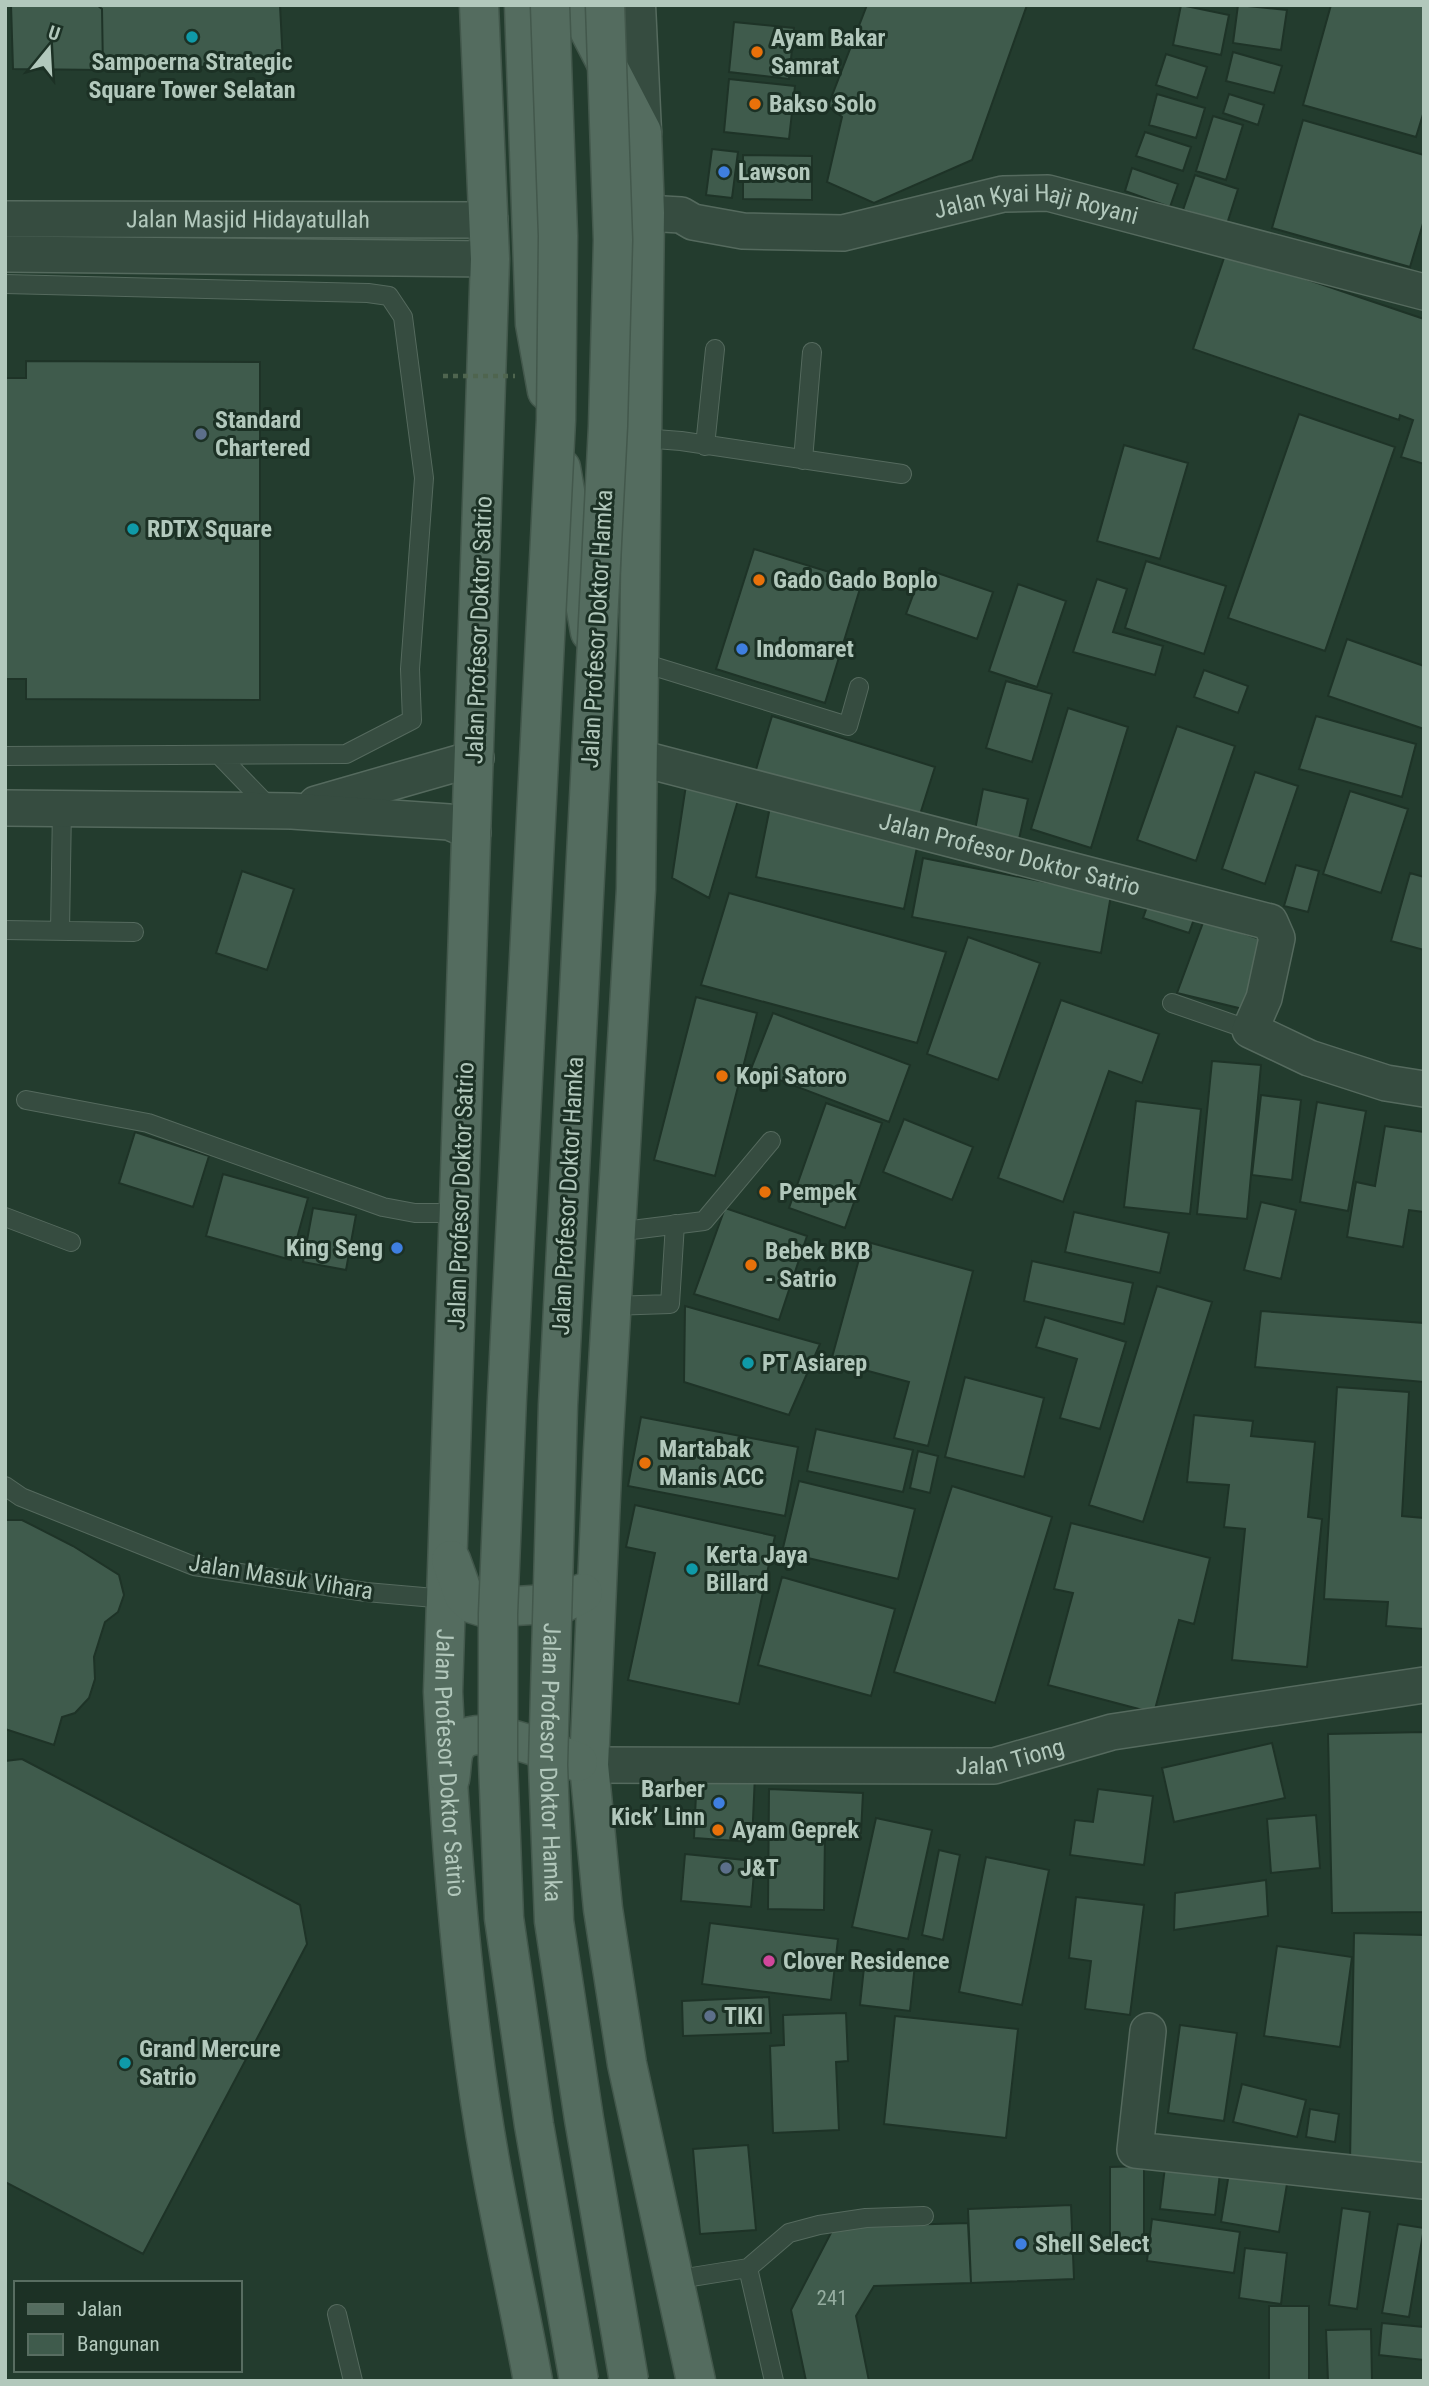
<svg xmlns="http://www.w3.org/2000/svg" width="1429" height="2386" font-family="'Roboto Condensed',sans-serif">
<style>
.building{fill:#3f5b4c;stroke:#1e3327;stroke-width:2}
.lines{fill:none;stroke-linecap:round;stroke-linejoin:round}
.service-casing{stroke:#556a5e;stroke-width:20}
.minor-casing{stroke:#556a5e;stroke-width:38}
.tertiary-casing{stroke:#556a5e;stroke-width:41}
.primary-casing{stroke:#43584c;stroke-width:41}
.service{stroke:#364c40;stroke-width:18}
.minor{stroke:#364c40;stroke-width:35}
.tertiary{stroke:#364c40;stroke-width:38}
.primary{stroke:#546c5f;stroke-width:38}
.primary-bridge-casing{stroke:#43584c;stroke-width:41;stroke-linecap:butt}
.path-bridge{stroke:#4f654f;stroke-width:4.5;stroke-dasharray:5 5;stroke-linecap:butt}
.primary-bridge{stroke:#546c5f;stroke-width:38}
.culture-dot{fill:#0f9aa8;stroke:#1c3125;stroke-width:2.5}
.food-dot{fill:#e8710a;stroke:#1c3125;stroke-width:2.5}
.shop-dot{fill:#3f7fe0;stroke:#1c3125;stroke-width:2.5}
.service-dot{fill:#5c6f8a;stroke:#1c3125;stroke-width:2.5}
.hotel-dot{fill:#d1479c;stroke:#1c3125;stroke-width:2.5}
.labels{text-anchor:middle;stroke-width:6;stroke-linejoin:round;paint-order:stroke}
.number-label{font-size:21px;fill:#95ada0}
.poi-label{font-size:24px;font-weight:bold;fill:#b2c8bc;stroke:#1c3125;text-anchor:start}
.street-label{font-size:24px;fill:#b2c8bc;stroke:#1c3125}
</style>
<rect width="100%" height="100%" fill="#233c2e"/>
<path class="building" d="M 11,5 L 97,5 L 102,9 L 103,70 L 13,69 Z
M 97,5 L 280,5 L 283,64 L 103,70 L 102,9 Z
M 867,5 L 1027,5 L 972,160 L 874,203 L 827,182 L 842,117 L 828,106 Z
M 1181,5 L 1229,15 L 1221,55 L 1173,45 Z
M 1238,5 L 1287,10 L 1281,50 L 1233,43 Z
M 1331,5 L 1424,5 L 1424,111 L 1416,137 L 1303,105 Z
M 734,22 L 794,28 L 789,79 L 729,72 Z
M 1233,52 L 1282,66 L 1274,93 L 1226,81 Z
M 1166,54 L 1207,67 L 1197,98 L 1156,85 Z
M 729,79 L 795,86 L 789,139 L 724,132 Z
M 1157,94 L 1205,108 L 1196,138 L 1149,125 Z
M 1229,94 L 1264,105 L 1258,125 L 1223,113 Z
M 1213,116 L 1243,125 L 1226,180 L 1196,171 Z
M 1303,120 L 1424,155 L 1424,220 L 1410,267 L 1272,228 Z
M 1145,132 L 1191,147 L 1183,171 L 1136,156 Z
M 712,149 L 738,152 L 732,198 L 706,195 Z
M 743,155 L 812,156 L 812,200 L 743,199 Z
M 1132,168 L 1178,184 L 1170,207 L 1125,191 Z
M 1195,175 L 1238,189 L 1227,224 L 1183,210 Z
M 1226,252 L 1424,319 L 1424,464 L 1401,457 L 1413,420 L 1400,415 L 1399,420 L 1193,349 Z
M 26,361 L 260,362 L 260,700 L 26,699 L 26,679 L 5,679 L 5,378 L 26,378 Z
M 1299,414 L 1395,447 L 1325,651 L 1228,618 Z
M 1124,445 L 1188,463 L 1160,559 L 1097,541 Z
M 754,549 L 862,582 L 825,703 L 716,669 Z
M 1146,561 L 1226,586 L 1204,654 L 1125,628 Z
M 923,568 L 993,592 L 977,639 L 906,614 Z
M 1097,579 L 1127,589 L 1113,632 L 1163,646 L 1155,675 L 1073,652 Z
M 1018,584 L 1066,601 L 1037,687 L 989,671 Z
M 1347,639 L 1424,666 L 1424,729 L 1328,696 Z
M 1204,670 L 1248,686 L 1238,713 L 1194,697 Z
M 1006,681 L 1052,694 L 1032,762 L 986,748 Z
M 1068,708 L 1128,727 L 1091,848 L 1031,829 Z
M 772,716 L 935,767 L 917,824 L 755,773 Z
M 1316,716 L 1416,744 L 1402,797 L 1299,769 Z
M 1177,726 L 1235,746 L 1196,861 L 1137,840 Z
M 1255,772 L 1298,786 L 1265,884 L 1222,869 Z
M 686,785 L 741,790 L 709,898 L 672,878 Z
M 983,789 L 1028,799 L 1019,839 L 975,830 Z
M 1350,791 L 1408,809 L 1381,893 L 1323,874 Z
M 770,807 L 919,838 L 904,909 L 756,877 Z
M 923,858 L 1111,895 L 1101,953 L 912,917 Z
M 1296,865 L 1319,871 L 1308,912 L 1284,906 Z
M 242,871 L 294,889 L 267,970 L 216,953 Z
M 1410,873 L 1424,877 L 1424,950 L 1391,941 Z
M 729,893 L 946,952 L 917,1043 L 701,985 Z
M 1148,904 L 1194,919 L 1189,933 L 1143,918 Z
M 1204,920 L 1272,943 L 1247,1010 L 1177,993 Z
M 968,937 L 1040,963 L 998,1080 L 927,1054 Z
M 696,997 L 757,1013 L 715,1176 L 654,1160 Z
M 1061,1000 L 1159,1034 L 1142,1083 L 1109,1071 L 1063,1202 L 998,1178 Z
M 773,1013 L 910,1065 L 889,1122 L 751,1069 Z
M 1212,1061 L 1261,1065 L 1247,1219 L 1197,1214 Z
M 1261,1095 L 1301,1100 L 1292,1180 L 1252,1175 Z
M 1136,1101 L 1201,1109 L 1190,1214 L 1124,1207 Z
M 1317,1102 L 1366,1111 L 1348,1211 L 1300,1202 Z
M 826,1103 L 882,1123 L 845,1228 L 789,1208 Z
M 904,1119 L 973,1147 L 952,1200 L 883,1172 Z
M 1385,1126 L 1424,1132 L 1424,1212 L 1409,1210 L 1403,1247 L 1347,1237 L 1356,1182 L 1375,1186 Z
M 135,1132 L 209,1156 L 193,1207 L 119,1183 Z
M 223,1174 L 308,1198 L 291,1260 L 206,1236 Z
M 1261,1202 L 1296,1210 L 1281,1279 L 1244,1270 Z
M 313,1208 L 356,1215 L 346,1270 L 303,1262 Z
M 725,1208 L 807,1236 L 779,1320 L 694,1294 Z
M 1074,1212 L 1169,1233 L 1160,1273 L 1065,1252 Z
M 864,1241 L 973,1271 L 928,1446 L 894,1438 L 909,1382 L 831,1361 Z
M 1032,1261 L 1133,1283 L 1124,1324 L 1024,1301 Z
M 1157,1286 L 1212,1302 L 1143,1522 L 1089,1505 Z
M 685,1306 L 820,1344 L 789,1415 L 684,1382 Z
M 1261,1311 L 1424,1323 L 1424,1382 L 1255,1367 Z
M 1045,1317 L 1126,1342 L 1100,1429 L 1060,1418 L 1077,1359 L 1036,1347 Z
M 965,1377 L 1044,1398 L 1024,1477 L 945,1457 Z
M 1337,1387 L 1409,1392 L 1402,1516 L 1424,1518 L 1424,1629 L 1386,1626 L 1388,1602 L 1324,1599 Z
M 1194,1415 L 1253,1421 L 1251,1436 L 1315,1442 L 1308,1517 L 1322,1519 L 1307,1667 L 1232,1660 L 1245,1529 L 1224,1527 L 1229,1485 L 1187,1482 Z
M 641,1417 L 798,1447 L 785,1516 L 628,1486 Z
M 816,1429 L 913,1450 L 903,1492 L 807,1471 Z
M 918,1451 L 938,1456 L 930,1493 L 910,1488 Z
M 799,1481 L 915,1509 L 898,1579 L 782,1552 Z
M 952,1486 L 1052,1517 L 995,1703 L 894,1672 Z
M 635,1505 L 775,1536 L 739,1704 L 628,1680 L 655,1553 L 626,1547 Z
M 5,1520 L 22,1520 L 73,1546 L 119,1575 L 124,1595 L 118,1612 L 105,1622 L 94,1657 L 95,1679 L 89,1698 L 75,1713 L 62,1717 L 54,1745 L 5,1729 Z
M 1071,1523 L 1210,1558 L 1194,1624 L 1179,1620 L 1154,1713 L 1048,1685 L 1073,1593 L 1054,1589 Z
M 782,1577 L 895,1609 L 871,1696 L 758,1665 Z
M 1424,1732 L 1424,1912 L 1332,1913 L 1328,1734 Z
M 1272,1743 L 1285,1798 L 1174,1822 L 1162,1768 Z
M 22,1759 L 300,1905 L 307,1944 L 143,2254 L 5,2182 L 5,1761 Z
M 697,1772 L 755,1775 L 752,1842 L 694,1838 Z
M 769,1789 L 863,1793 L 861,1833 L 825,1832 L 824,1910 L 768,1909 Z
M 1098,1789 L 1153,1796 L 1144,1865 L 1070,1855 L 1075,1820 L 1093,1822 Z
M 1316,1815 L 1320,1868 L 1271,1873 L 1267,1819 Z
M 876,1818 L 932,1830 L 908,1939 L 852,1927 Z
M 939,1850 L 960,1855 L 943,1940 L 922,1935 Z
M 685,1854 L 755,1861 L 751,1907 L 681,1901 Z
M 986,1857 L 1049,1870 L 1022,2005 L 959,1992 Z
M 1266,1880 L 1268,1916 L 1174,1930 L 1175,1893 Z
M 1076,1897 L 1144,1905 L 1130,2015 L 1085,2009 L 1091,1961 L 1069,1958 Z
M 710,1923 L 838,1939 L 831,2000 L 702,1984 Z
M 1354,1933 L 1424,1935 L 1424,2164 L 1350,2162 Z
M 1277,1946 L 1352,1957 L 1340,2047 L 1264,2036 Z
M 865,1958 L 915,1964 L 910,2011 L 860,2005 Z
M 769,1997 L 771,2033 L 683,2036 L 682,2001 Z
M 846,2013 L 848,2061 L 836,2062 L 839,2130 L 773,2133 L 770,2046 L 784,2045 L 783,2015 Z
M 895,2016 L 1018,2029 L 1006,2138 L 884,2124 Z
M 1180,2025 L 1237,2033 L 1224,2121 L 1168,2113 Z
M 1242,2084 L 1306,2100 L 1297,2137 L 1233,2122 Z
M 1310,2109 L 1339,2114 L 1335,2142 L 1306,2137 Z
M 748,2145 L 756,2230 L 700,2234 L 693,2149 Z
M 1144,2166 L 1144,2254 L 1110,2254 L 1110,2167 Z
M 1165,2167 L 1220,2173 L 1215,2215 L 1160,2209 Z
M 1229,2173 L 1287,2184 L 1279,2232 L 1221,2222 Z
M 1071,2205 L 1074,2279 L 971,2283 L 968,2209 Z
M 1342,2208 L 1370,2212 L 1357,2309 L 1329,2305 Z
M 1152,2219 L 1240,2232 L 1234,2273 L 1147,2261 Z
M 968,2223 L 971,2283 L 874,2286 L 856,2316 L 869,2381 L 806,2381 L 791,2310 L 834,2227 Z
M 1398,2224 L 1424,2228 L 1409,2317 L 1382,2313 Z
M 1245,2248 L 1287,2253 L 1281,2304 L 1239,2298 Z
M 1269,2306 L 1309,2306 L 1309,2381 L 1269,2381 Z
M 1382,2323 L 1424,2327 L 1424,2360 L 1379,2355 Z
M 1371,2329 L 1372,2381 L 1328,2381 L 1326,2330 Z"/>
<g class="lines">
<defs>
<path id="service" d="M 5,284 L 368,293 L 389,296 L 403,317 L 424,478 L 410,669 L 412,720 L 346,754 L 5,756
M 642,438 L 681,441 L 902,474
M 705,446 L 715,349
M 803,460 L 812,352
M 640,662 L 848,726 L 859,687
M 219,755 L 272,810
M 5,930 L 134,932
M 60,931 L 62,807
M 1172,1003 L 1250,1030
M 26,1100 L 148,1123 L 383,1207 L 415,1213 L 460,1213
M 5,1217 L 71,1242
M 616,1232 L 704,1221 L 771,1141
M 611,1306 L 670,1304 L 675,1224
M 5,1486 L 21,1497 L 194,1566 L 366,1592 L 446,1599
M 748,2268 L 774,2381
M 673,2280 L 748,2268 L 789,2233 L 819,2225 L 866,2218 L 924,2216
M 337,2314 L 353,2381"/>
<g id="minor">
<path id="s1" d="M 645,213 L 681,215 L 693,222 L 743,231 L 843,233 L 1003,194 L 1048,193 L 1424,292"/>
<path id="s2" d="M 5,219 L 490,220"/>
<path d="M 5,254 L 490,259"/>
<path id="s3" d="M 639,758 L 1270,922 L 1277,938 L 1264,998 L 1250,1030 L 1309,1058 L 1386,1083 L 1424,1089"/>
<path d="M 316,804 L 476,758"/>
<path d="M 5,808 L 292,811 L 449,822 L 473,832"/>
<path id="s4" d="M 589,1765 L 994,1766 L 1112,1732 L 1424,1685"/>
<path d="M 1148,2031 L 1135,2150 L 1424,2181"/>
</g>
<path id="tertiary" d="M 636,5 L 642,132"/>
<g id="primary">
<path id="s5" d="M 479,5 L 490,259 L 443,1692 C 451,1850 463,2011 491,2167 C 504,2239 520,2309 533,2381"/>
<path d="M 524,5 L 535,324 L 547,391"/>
<path d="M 576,5 L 642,132 L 645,213 L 636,889 L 603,1451 L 589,1765 L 603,1909 L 627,2064 L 696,2381"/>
<path d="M 561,468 L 590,632"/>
<path d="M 451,1560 L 464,1596 L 473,1604 L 486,1608 L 563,1603 L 583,1593"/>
<path d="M 450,1779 C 452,1770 451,1755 456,1747 C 471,1716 555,1754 578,1762"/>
</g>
</defs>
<use href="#service" class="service-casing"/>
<use href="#minor" class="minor-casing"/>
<use href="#tertiary" class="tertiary-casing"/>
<use href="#primary" class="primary-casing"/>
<use href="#service" class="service"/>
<use href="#minor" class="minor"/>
<use href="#tertiary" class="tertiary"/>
<use href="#primary" class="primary"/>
<defs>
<g id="primary-bridge">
<path d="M 550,5 L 558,236 L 556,420 L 507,1397 L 498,1614 L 498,1761 L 504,1918 L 534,2125 L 579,2381"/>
<path id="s6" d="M 605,5 L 613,240 L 608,426 L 558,1405 L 548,1765 L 554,1921 L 584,2119 L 629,2381"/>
</g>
</defs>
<use href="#primary-bridge" class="primary-bridge-casing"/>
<path class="path-bridge" d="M 443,376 L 515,376"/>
<use href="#primary-bridge" class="primary-bridge"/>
</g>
<g class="culture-dot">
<circle cx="192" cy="37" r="7"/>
<circle cx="133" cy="529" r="7"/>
<circle cx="748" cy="1363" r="7"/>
<circle cx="692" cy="1569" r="7"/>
<circle cx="125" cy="2063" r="7"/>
</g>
<g class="food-dot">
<circle cx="757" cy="52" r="7"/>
<circle cx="755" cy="104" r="7"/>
<circle cx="759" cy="580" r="7"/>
<circle cx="722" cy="1076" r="7"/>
<circle cx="765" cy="1192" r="7"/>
<circle cx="751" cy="1265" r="7"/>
<circle cx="645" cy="1463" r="7"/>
<circle cx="718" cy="1830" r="7"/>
</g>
<g class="shop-dot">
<circle cx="724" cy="172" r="7"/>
<circle cx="742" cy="649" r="7"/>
<circle cx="397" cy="1248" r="7"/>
<circle cx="719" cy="1803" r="7"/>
<circle cx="1021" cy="2244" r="7"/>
</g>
<g class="service-dot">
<circle cx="201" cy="434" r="7"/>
<circle cx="726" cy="1868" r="7"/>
<circle cx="710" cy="2016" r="7"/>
</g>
<circle class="hotel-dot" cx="769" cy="1961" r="7"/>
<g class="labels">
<g class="number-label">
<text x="832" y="2305">241</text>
</g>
<g class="poi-label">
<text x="771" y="46">Ayam Bakar<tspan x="771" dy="28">Samrat</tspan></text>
<text x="192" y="70" text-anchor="middle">Sampoerna Strategic<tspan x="192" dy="28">Square Tower Selatan</tspan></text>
<text x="769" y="112">Bakso Solo</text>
<text x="738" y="180">Lawson</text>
<text x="215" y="428">Standard<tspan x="215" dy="28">Chartered</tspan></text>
<text x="147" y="537">RDTX Square</text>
<text x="773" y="588">Gado Gado Boplo</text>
<text x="756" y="657">Indomaret</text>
<text x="736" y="1084">Kopi Satoro</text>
<text x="779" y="1200">Pempek</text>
<text x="383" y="1256" text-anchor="end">King Seng</text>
<text x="765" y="1259">Bebek BKB<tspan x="765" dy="28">- Satrio</tspan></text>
<text x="762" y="1371">PT Asiarep</text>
<text x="659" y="1457">Martabak<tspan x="659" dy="28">Manis ACC</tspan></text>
<text x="706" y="1563">Kerta Jaya<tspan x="706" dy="28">Billard</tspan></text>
<text x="705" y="1797" text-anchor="end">Barber<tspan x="705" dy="28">Kick’ Linn</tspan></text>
<text x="732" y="1838">Ayam Geprek</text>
<text x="740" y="1876">J&amp;T</text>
<text x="783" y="1969">Clover Residence</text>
<text x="724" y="2024">TIKI</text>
<text x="139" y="2057">Grand Mercure<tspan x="139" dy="28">Satrio</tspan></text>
<text x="1035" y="2252">Shell Select</text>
</g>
<g class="street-label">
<text dy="8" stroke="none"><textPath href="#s1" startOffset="399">Jalan Kyai Haji Royani</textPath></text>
<text dy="8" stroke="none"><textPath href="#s2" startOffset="243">Jalan Masjid Hidayatullah</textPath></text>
<text transform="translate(597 629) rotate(-87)" y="8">Jalan Profesor Doktor Hamka</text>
<text transform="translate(479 630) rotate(-88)" y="8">Jalan Profesor Doktor Satrio</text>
<text dy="8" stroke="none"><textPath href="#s3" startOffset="383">Jalan Profesor Doktor Satrio</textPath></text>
<text transform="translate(461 1196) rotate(-88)" y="8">Jalan Profesor Doktor Satrio</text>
<text transform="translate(568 1196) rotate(-87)" y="8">Jalan Profesor Doktor Hamka</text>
<text transform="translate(281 1577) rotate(9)" y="8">Jalan Masuk Vihara</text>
<text dy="8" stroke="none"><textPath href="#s4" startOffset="422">Jalan Tiong</textPath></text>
<text dy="8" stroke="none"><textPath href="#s6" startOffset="1759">Jalan Profesor Doktor Hamka</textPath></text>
<text dy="8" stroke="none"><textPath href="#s5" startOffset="1759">Jalan Profesor Doktor Satrio</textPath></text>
</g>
</g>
<rect width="1429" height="2386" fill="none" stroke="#b2c8bc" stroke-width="14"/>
<rect x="14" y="2281" width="228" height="91" fill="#1c3125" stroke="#586d61" stroke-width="2"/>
<rect x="28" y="2304" width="35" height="10" fill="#546c5f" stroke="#586d61" stroke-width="2"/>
<text x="77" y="2316" font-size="21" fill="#b2c8bc">Jalan</text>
<rect x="28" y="2334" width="35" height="21" fill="#3f5b4c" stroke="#586d61" stroke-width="2"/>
<text x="77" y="2351" font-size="21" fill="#b2c8bc">Bangunan</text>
<g transform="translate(49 49) rotate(18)" stroke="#1c3125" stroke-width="5" paint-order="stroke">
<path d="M0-5L12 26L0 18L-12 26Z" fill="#b2c8bc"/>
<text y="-10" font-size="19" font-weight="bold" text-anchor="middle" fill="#b2c8bc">U</text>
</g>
</svg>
